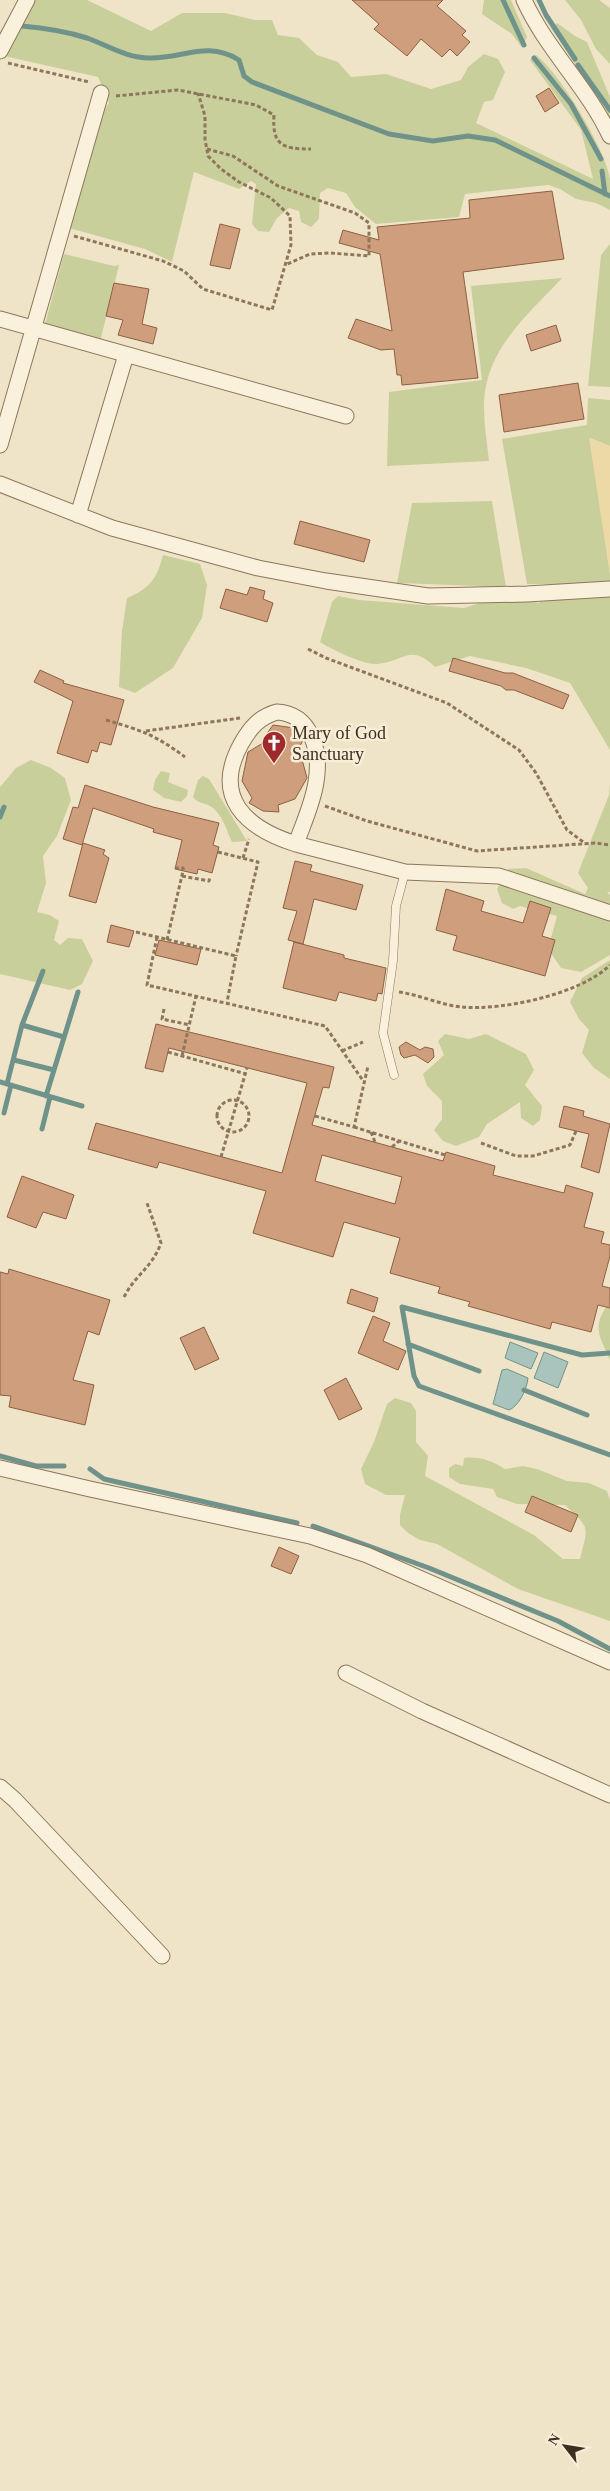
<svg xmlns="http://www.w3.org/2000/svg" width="610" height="2491" font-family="'Times New Roman',serif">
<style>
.green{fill:#c9cf9b}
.sand{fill:#ecd9a5}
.water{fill:#a9c4bc;stroke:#6f938a}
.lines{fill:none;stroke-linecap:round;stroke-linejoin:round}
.stream{stroke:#6f938a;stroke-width:5}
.building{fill:#cf9f7d;stroke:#8d5f41;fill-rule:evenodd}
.service-casing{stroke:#8d765c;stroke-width:9}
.minor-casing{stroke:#8d765c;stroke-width:17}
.path{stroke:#8d765c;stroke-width:3;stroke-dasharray:4 2.5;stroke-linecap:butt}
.service{stroke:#faf1dc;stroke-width:8}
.minor{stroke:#faf1dc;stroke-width:15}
.labels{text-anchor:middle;stroke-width:5;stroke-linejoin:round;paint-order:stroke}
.poi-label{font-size:18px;fill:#3d2e20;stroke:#f7eed8;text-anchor:start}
</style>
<rect width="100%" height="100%" fill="#f0e4c8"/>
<path class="green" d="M 33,0 L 87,0 L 151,31 L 182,13 L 225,13 L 255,20 L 272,20 L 278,35 L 299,38 L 317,55 L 338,62 L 351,77 L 386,74 L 431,89 L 461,80 L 468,67 L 484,54 L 498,59 L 505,72 L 493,100 L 484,102 L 476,123 L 593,179 L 581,130 L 530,60 L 536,55 C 559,72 606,150 610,179 C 610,189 610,200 610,210 L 596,203 L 576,199 L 560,189 L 548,185 L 465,194 L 459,217 L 376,224 L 355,207 L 346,193 L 328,188 L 320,193 L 319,219 L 311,227 L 301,222 L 299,211 L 289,208 L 277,218 L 269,232 L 258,231 L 252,224 L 256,184 L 251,181 L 239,189 L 194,172 L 172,262 L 145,249 L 69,228 L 104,110 L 109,103 L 98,77 L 4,56 Z
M 484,0 L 511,0 L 527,37 L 522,48 L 512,34 L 482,14 Z
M 565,0 L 599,0 L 610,8 L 610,64 L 596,49 L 581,20 Z
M 557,23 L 575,36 L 587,42 L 610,97 L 610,117 L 551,28 Z
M 610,244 L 610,387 L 588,386 L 601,255 Z
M 64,254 L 114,266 L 119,265 L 100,342 L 44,328 Z
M 562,278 C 527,316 484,350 484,407 C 484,425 487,443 489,461 L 387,466 L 389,392 L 482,380 L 471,286 Z
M 588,398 L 610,400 L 610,446 L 590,438 L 610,574 L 610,750 L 570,683 L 526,668 L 470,656 L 435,667 C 410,643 405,661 378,664 C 363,665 333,650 320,642 L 332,602 L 338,596 L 359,600 L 464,608 C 487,599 514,596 539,603 L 555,584 L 527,584 L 502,439 L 587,425 Z
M 492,501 L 506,587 L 397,583 L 412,503 Z
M 163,555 L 200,564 L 207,585 L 202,618 L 173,668 L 135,693 L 119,687 L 122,631 L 127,598 C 150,588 157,579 163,555 Z
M 31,760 L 51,768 L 65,778 L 71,800 L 57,836 L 43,856 L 46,883 L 37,912 L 50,915 L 59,921 L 54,940 L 60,945 L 68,938 L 82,939 L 93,961 L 82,984 L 70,990 L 0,974 L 0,787 L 16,768 Z
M 161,771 L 170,773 L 168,782 L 188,790 L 187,796 L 181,802 L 164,798 L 153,790 L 155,780 Z
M 203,776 L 209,779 L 247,841 L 232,842 C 227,831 222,813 210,806 C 203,802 198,804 193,797 L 198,780 Z
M 610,783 L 610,892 L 607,892 L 610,895 L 610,955 L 581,972 L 561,968 L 548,949 L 557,916 L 520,906 L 513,909 L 502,903 L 497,889 L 508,869 L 526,868 L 585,894 L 588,888 L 578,873 L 609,795 Z
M 610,960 L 610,1079 L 594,1068 L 582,1053 L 589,1030 L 579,1019 L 570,1002 L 582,978 Z
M 445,1034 L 469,1039 L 486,1034 L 526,1054 L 534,1070 L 525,1085 L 542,1106 L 540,1120 L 533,1126 L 521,1118 L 520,1102 L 487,1124 L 479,1137 L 456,1146 L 443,1141 L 434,1130 L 442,1119 L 442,1101 L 427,1086 L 423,1074 L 444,1055 L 438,1041 Z
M 610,1302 L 610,1360 C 599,1335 591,1326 610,1302 Z
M 395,1398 L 411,1403 L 416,1411 L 416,1442 L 428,1456 L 425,1476 L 534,1535 L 563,1559 L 580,1559 C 588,1526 591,1529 565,1505 L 517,1504 L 497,1497 L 493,1489 L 460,1484 L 449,1477 L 449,1468 L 455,1464 L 463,1466 L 464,1458 C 480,1456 492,1461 505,1469 L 523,1466 L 537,1469 L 567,1481 L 589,1483 L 607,1491 L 610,1500 L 610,1621 L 518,1589 L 437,1544 L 420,1540 L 408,1533 L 400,1525 L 400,1515 L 405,1495 L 386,1495 L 365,1484 L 361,1469 L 374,1442 L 387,1404 Z"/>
<path class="sand" d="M 589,438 L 610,446 L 610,574 Z"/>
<path class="water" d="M 510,1342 L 538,1353 L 531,1369 L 505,1358 Z
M 544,1352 L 568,1362 L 558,1388 L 534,1378 Z
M 507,1369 L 528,1378 C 527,1389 519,1406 509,1410 L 493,1404 L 502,1370 Z"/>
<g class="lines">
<path class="stream" d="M 503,0 L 524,45
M 539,0 L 546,15 L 575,59
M 22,26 C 45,28 65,31 87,38 C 107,45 127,58 149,58 C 182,59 207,40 239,60 L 244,76 L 252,82 L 389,134 L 433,141 L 468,136 L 495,140 L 610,196
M 534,58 L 571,104 L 601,159
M 578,65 L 610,110
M 602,171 L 605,194
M 0,817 L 4,807
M 22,1025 L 64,1037
M 14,1060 L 54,1070
M 0,1082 L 82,1106
M 7,1084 L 22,1025 L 43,971
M 46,1096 L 78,992
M 4,1113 L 11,1085
M 42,1129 L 50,1097
M 408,1344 L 479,1371
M 610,1353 L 582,1355 L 402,1307 L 414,1376 L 419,1386 L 610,1455
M 524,1390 L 587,1415
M 0,1456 L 36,1466 L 64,1466
M 90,1469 L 104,1479 L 297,1523
M 313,1526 L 429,1568 L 558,1621 L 610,1649"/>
</g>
<path class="building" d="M 352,0 L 443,0 L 437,6 L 466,31 L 462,35 L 470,42 L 457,56 L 450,49 L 442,57 L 421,39 L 407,56 L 374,29 L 379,24 Z
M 549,88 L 559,103 L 545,112 L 536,96 Z
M 552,191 L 564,259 L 463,272 L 478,378 L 402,385 L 401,375 L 397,375 L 394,349 L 381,350 L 348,338 L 356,319 L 392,331 L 380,254 L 339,243 L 343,230 L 379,240 L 377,227 L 470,218 L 469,200 Z
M 220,224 L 240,229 L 230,269 L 210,265 Z
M 114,283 L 149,289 L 142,324 L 157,328 L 153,344 L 118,335 L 123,320 L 106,316 Z
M 556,325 L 561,341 L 531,351 L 526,335 Z
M 578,383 L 584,419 L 504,432 L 499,395 Z
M 300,521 L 370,540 L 364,562 L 294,544 Z
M 250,587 L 265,591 L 263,599 L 273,603 L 267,622 L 220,608 L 226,589 L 247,595 Z
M 453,658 L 505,673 L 513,673 L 569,695 L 563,709 L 514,690 L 506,690 L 501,686 L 449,671 Z
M 40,670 L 64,681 L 63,683 L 124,700 L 111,745 L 100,742 L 97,752 L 92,750 L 88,763 L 57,753 L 73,701 L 34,682 Z
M 273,725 L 294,728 L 299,733 L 303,740 L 299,748 L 307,778 L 295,799 L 278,805 L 279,812 L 263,811 L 249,803 L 252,798 L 242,781 L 248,752 L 268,740 L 268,732 Z
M 85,785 L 153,807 L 219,823 L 213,845 L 219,847 L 212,873 L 198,869 L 197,874 L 175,869 L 182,840 L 153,832 L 154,829 L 93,808 L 82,845 L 63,839 L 73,807 L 78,808 Z
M 83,843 L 105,850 L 103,854 L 109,858 L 96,903 L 69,896 Z
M 295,861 L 312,865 L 310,871 L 363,885 L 356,910 L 314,899 L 303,944 L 288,940 L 297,911 L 283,908 Z
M 446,889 L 484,901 L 481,911 L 523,923 L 530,901 L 551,908 L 542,936 L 555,940 L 545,976 L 453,950 L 457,936 L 436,930 Z
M 111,925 L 134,931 L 129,947 L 107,942 Z
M 159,940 L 201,949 L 197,965 L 155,955 Z
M 294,942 L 344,955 L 344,958 L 386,968 L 382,994 L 378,993 L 376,1001 L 339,992 L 336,1001 L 283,988 Z
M 156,1024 L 334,1067 L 329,1088 L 323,1087 L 312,1125 L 443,1161 L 446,1152 L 495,1166 L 493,1175 L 564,1193 L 566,1185 L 593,1193 L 584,1227 L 604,1232 L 601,1243 L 610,1245 L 610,1256 L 602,1286 L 610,1288 L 610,1308 L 598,1305 L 591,1332 L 552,1322 L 550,1329 L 468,1306 L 470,1302 L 438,1293 L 440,1287 L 390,1273 L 400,1238 L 344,1222 L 333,1257 L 253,1233 L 266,1191 L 159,1162 L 157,1168 L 88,1149 L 96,1123 L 282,1173 L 307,1083 L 169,1048 L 163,1072 L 145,1068 ZM 322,1155 L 402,1177 L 395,1204 L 315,1181 Z
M 406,1042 L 420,1050 L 425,1047 L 433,1049 L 434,1057 L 428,1063 L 415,1055 L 404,1058 L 401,1055 L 399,1047 Z
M 564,1106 L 584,1111 L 583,1116 L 610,1124 L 599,1173 L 581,1167 L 589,1134 L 559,1127 Z
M 22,1176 L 74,1195 L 66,1219 L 43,1212 L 36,1228 L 7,1217 Z
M 9,1269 L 110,1300 L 99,1335 L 88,1331 L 73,1380 L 94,1385 L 85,1425 L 9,1407 L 11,1396 L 0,1395 L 0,1272 L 8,1274 Z
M 351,1289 L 378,1298 L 374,1312 L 347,1303 Z
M 373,1316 L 390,1323 L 383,1341 L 406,1351 L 398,1370 L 358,1353 Z
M 204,1327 L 219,1359 L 195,1370 L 180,1338 Z
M 346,1378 L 362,1409 L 339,1420 L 324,1390 Z
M 532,1496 L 578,1515 L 571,1532 L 525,1512 Z
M 279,1547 L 299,1556 L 291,1574 L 271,1566 Z"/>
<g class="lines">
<defs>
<path id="service" d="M 394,1075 L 383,1033 L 393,961 L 396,906 L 405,872"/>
<path id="minor" d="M 524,0 C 546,49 588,88 610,136
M 0,51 L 27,0
M 0,319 L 346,416
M 0,445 L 101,93
M 0,484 L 112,528 L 258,568 L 326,581 L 428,596 L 527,594 L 610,589
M 78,515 L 126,355
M 277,712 C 312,714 321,752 316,782 C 313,803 303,824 296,844 C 245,828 212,797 241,744 C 250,728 259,717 277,712 Z
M 296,844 L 405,872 L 499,876 L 610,913
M 0,1468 L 90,1489 L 310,1536 L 367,1555 L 610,1662
M 346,1673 L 422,1711 L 610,1795
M 0,1787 L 15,1800 L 162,1956"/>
</defs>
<use href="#service" class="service-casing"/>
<use href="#minor" class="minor-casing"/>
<path class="path" d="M 8,63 L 89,82
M 116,96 L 178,90 L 256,105 L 274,115 C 272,145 282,149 311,149
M 207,149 L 233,156 L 278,186 L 355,213 L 369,223 L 369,256 L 330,253 L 310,254 L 285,265
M 74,236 L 163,261 L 184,271 L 203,289 L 272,310 L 291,245 L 290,216 L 271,198 L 239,182 L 221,169 L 208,156 L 205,139 L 205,116 L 198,93
M 308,649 L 326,658 L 447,703 L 519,750 L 536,773 L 567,830 L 586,844
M 106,720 C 140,730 156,735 185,757
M 146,731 L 240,718
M 325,806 L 367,821 L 477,851 L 595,843 L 610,845
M 218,852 L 258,862 L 236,956
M 243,858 L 249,839
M 182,876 L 209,881 L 210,876
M 136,932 L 236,956 L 227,1002
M 157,937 L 147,985 L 325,1026 L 364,1082
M 167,940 L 183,871 L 183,868 L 176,868
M 399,992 C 420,995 441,1005 462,1007 C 502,1011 581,994 610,965
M 164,1009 L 162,1019 L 190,1025
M 342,1051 L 363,1042
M 168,1052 L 246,1074
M 182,1056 L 196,996
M217 1116a16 16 0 1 1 32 0a16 16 0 1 1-32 0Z
M 315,1116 L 354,1127 L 368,1066
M 354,1127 L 445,1155
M 371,1132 L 375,1142
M 481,1143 L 516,1156 L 533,1156 L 570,1145 L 576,1131
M 392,1147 L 399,1141
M 221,1157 L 247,1068
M 124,1297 C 135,1275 152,1268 161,1243 L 147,1203"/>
<use href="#service" class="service"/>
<use href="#minor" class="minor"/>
</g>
<defs>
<symbol id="church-pin" viewBox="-11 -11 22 30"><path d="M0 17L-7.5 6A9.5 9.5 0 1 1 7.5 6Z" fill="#9e2a2b" stroke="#f7eed8"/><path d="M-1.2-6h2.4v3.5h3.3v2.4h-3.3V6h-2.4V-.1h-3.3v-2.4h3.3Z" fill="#fff"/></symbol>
</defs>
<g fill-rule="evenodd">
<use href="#church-pin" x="260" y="729" width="28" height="38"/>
</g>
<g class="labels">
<g class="poi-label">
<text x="292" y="739">Mary of God<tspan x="292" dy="21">Sanctuary</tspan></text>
</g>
</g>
<g transform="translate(565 2446) rotate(301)" stroke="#f7eed8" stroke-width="4" paint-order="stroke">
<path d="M0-4L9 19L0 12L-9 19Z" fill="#3d2e20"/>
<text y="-8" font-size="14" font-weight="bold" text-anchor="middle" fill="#3d2e20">N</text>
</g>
</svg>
